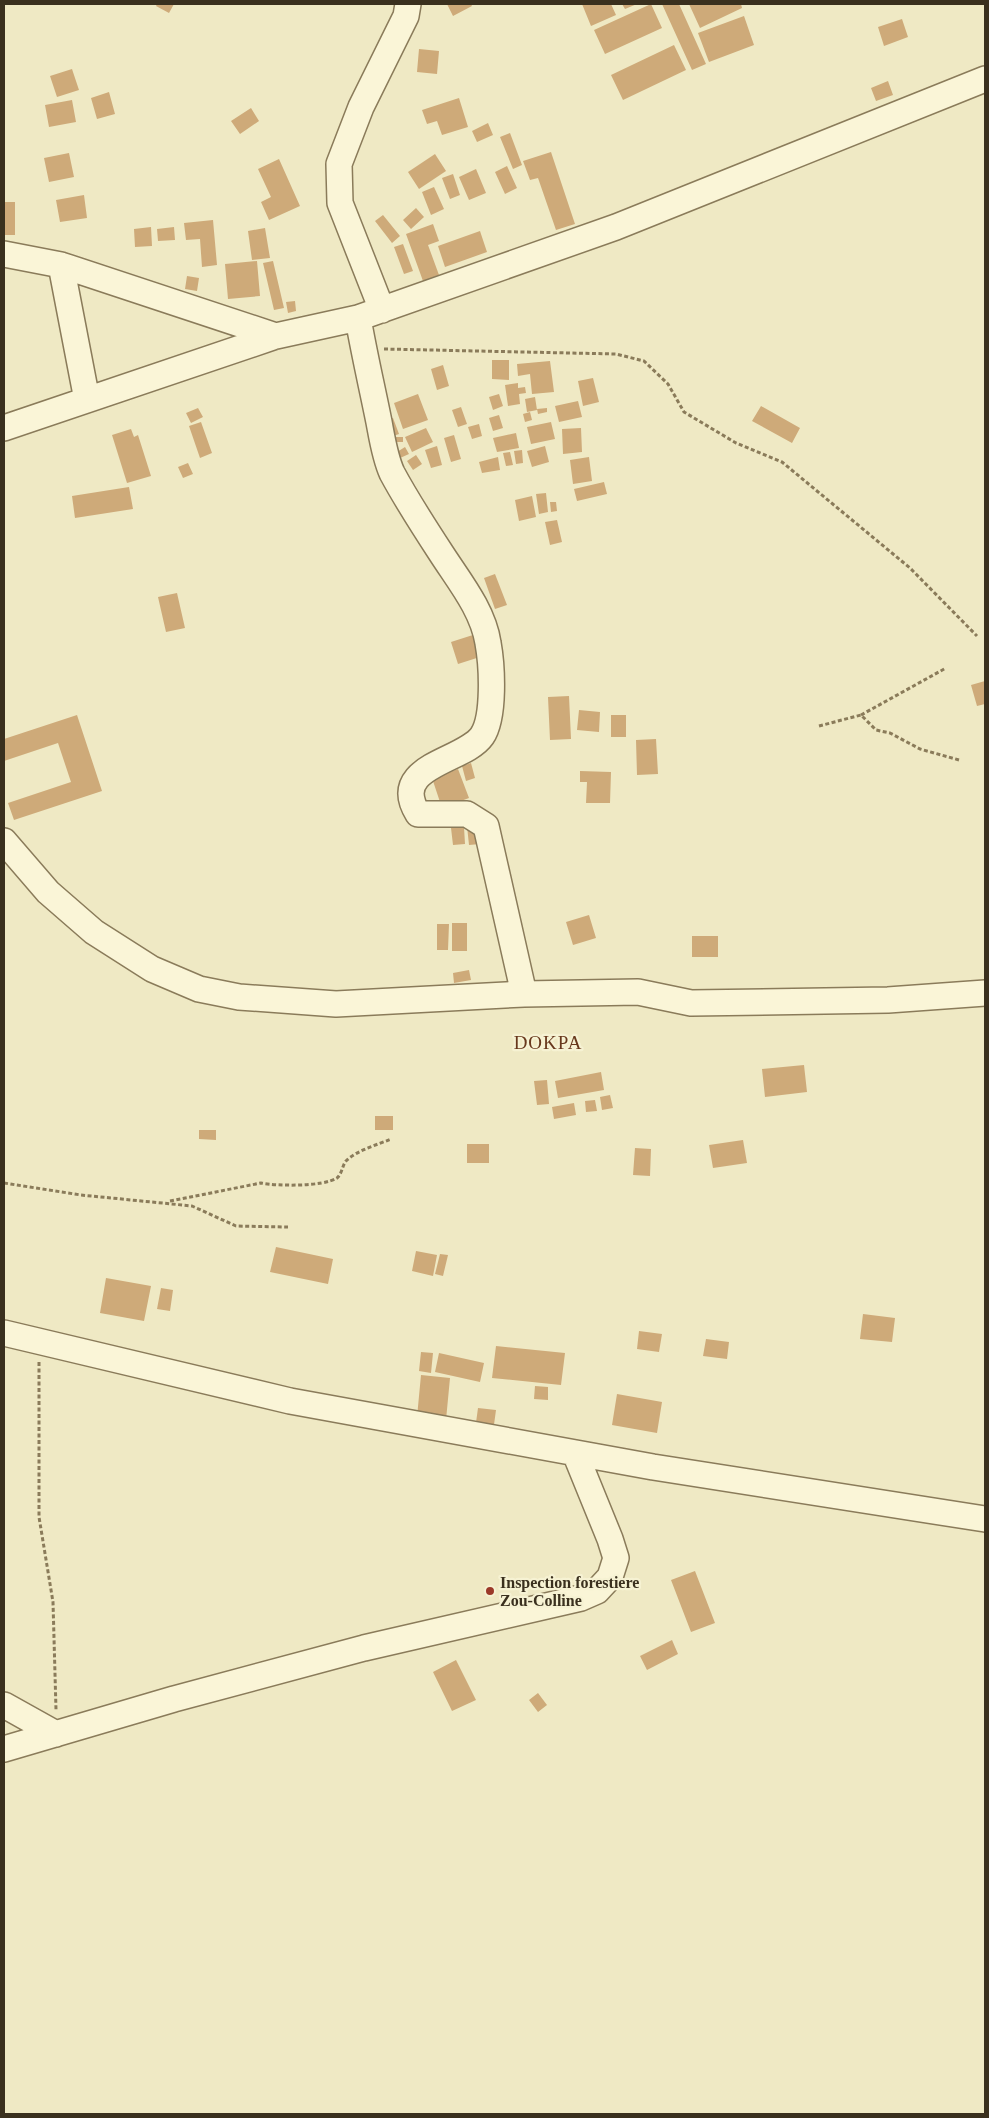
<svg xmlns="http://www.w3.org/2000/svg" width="989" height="2118" font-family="'Times New Roman',serif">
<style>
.building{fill:#ceaa79}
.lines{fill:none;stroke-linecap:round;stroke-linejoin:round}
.minor-casing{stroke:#8a7b5a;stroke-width:28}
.path{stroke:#8a7b5a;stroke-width:3;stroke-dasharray:4 2.5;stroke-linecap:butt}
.minor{stroke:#faf5d7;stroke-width:25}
.poi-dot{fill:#9b3928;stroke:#f6f2d3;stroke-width:2}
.labels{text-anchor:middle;stroke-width:4.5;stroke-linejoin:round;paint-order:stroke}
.poi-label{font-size:16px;font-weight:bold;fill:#3a301e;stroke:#f6f2d3;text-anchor:start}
.quarter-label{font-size:19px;letter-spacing:1px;fill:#68381c;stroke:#f6f2d3}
</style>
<rect width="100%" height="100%" fill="#efe9c4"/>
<path class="building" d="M 157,4 L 174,4 L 169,13 L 156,6 Z
M 447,4 L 471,4 L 472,6 L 453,16 Z
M 582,4 L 611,4 L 616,15 L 591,26 Z
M 622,4 L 637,4 L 625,9 Z
M 651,4 L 662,28 L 605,54 L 594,30 Z
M 662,4 L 679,4 L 706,64 L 692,70 Z
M 689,4 L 741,4 L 742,8 L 700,28 Z
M 744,16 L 754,45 L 709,62 L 698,33 Z
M 902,19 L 908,37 L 884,46 L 878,27 Z
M 674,45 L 686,70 L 623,100 L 611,75 Z
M 419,49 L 439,51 L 437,74 L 417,72 Z
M 72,69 L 79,90 L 57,97 L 50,76 Z
M 888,81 L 893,95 L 876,101 L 871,88 Z
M 109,92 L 115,114 L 97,119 L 91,98 Z
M 459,98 L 468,127 L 442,135 L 437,121 L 427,124 L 422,110 Z
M 72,100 L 76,122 L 49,127 L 45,105 Z
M 251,108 L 259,121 L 240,134 L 231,121 Z
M 488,123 L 493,135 L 477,142 L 472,131 Z
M 510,133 L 522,165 L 513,169 L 500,137 Z
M 551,152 L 575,224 L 556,230 L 538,178 L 530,180 L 523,161 Z
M 69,153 L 74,177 L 49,182 L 44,158 Z
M 435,154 L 446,171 L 419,189 L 408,172 Z
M 279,159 L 300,206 L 269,220 L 261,202 L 271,197 L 258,169 Z
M 507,166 L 517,188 L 505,194 L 495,172 Z
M 476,169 L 486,193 L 469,200 L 459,177 Z
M 453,174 L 460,195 L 450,199 L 442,178 Z
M 434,187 L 444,209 L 431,215 L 422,192 Z
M 84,195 L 87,218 L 60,222 L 56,200 Z
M 4,202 L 15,202 L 15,235 L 4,235 Z
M 416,208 L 424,217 L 411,229 L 403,220 Z
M 383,215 L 400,236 L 392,243 L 375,221 Z
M 213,220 L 217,265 L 202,267 L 200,239 L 186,240 L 184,223 Z
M 433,224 L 439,241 L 428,245 L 439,275 L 423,281 L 406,234 Z
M 151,227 L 152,246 L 135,247 L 134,229 Z
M 174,227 L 175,240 L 158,241 L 157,229 Z
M 265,228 L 270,258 L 252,260 L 248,231 Z
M 480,231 L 487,252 L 445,267 L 438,246 Z
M 403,244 L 413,271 L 404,274 L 394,247 Z
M 257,261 L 260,296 L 228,299 L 225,264 Z
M 273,261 L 284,308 L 274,310 L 263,263 Z
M 187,276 L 199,278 L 197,291 L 185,289 Z
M 295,301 L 296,311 L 288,313 L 286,302 Z
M 492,360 L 509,360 L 509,380 L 492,379 Z
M 550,361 L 554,392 L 532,394 L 530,374 L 518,376 L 517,364 Z
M 443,365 L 449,386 L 437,390 L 431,369 Z
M 593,378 L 599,402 L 583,406 L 578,381 Z
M 518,383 L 518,388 L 525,387 L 526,393 L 519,394 L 520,404 L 508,406 L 505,385 Z
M 418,394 L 428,420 L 403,429 L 394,403 Z
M 499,394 L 503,406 L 493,410 L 489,397 Z
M 535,397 L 537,410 L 527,412 L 525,399 Z
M 578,401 L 582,417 L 559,422 L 555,406 Z
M 761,406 L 800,428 L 792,443 L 752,421 Z
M 461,407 L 467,424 L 458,427 L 452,410 Z
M 198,408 L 203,417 L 191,423 L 186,413 Z
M 547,408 L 547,412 L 538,414 L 537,409 Z
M 530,412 L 532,420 L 525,422 L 523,414 Z
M 499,415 L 503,428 L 493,431 L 489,418 Z
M 393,418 L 399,434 L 390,437 L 385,421 Z
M 201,422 L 212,453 L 200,458 L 189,426 Z
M 551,422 L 555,439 L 531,444 L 527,427 Z
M 479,424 L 482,436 L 472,439 L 468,427 Z
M 426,428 L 433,442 L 412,452 L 405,437 Z
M 581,428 L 582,452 L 563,454 L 562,429 Z
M 131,429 L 134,437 L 138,435 L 151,476 L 127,483 L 112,435 Z
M 516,433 L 519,448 L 497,452 L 493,438 Z
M 454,435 L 461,459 L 451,462 L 444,438 Z
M 395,437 L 403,437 L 403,442 L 395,442 Z
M 437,446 L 442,465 L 431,468 L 425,450 Z
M 545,446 L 549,462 L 532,467 L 527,451 Z
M 405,447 L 409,454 L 400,458 L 397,452 Z
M 522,450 L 523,463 L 516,464 L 514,451 Z
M 510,452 L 513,465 L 506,466 L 503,453 Z
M 416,455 L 422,464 L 413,470 L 407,461 Z
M 498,457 L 500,470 L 482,473 L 479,462 Z
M 589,457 L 592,481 L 573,484 L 570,460 Z
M 188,463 L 193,474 L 183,478 L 178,467 Z
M 604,482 L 607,494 L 577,501 L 574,489 Z
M 129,487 L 133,509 L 75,518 L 72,496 Z
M 546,493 L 548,512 L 539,514 L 536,494 Z
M 532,496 L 536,517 L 519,521 L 515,500 Z
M 550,502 L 556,502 L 557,511 L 551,512 Z
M 557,520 L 562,542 L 550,545 L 545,522 Z
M 495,574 L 507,605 L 495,609 L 484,578 Z
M 177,593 L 185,628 L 166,632 L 158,597 Z
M 476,634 L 483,656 L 458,664 L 451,642 Z
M 985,681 L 985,704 L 977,706 L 971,685 Z
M 569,696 L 571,739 L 550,740 L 548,697 Z
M 579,710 L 600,712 L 599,732 L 577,730 Z
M 77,715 L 102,791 L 14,820 L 8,803 L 71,782 L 58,743 L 4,761 L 4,739 Z
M 611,715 L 626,715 L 626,737 L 611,737 Z
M 656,739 L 658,774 L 637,775 L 636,740 Z
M 471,763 L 475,778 L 466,781 L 462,766 Z
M 458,769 L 469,798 L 442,808 L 432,778 Z
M 580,771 L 611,772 L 610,803 L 586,803 L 587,782 L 580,782 Z
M 478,824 L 480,844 L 469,845 L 467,826 Z
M 464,827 L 465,844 L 453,845 L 451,828 Z
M 589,915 L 596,938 L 573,945 L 566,922 Z
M 452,923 L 467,923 L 467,951 L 452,951 Z
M 437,924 L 449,924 L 448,950 L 437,950 Z
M 692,936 L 718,936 L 718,957 L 692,957 Z
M 469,970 L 471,980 L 454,983 L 453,973 Z
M 804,1065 L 807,1092 L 765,1097 L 762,1069 Z
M 601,1072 L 604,1090 L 558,1098 L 555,1081 Z
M 547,1080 L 549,1104 L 537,1105 L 534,1081 Z
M 610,1095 L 613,1108 L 602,1110 L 600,1097 Z
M 595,1100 L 597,1111 L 586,1112 L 585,1101 Z
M 574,1103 L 576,1115 L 554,1119 L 552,1107 Z
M 375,1116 L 393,1116 L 393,1130 L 375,1130 Z
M 199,1130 L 216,1130 L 216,1140 L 199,1139 Z
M 743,1140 L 747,1163 L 713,1168 L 709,1145 Z
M 467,1144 L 489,1144 L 489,1163 L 467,1163 Z
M 635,1148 L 651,1149 L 650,1176 L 633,1175 Z
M 276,1247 L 333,1259 L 328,1284 L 270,1272 Z
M 416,1251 L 437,1255 L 433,1276 L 412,1271 Z
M 440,1254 L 448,1255 L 443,1276 L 435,1274 Z
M 106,1278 L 151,1286 L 144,1321 L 100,1313 Z
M 161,1288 L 173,1290 L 170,1311 L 157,1309 Z
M 863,1314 L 895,1318 L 892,1342 L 860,1339 Z
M 639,1331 L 662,1334 L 659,1352 L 637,1349 Z
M 706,1339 L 729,1342 L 727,1359 L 703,1356 Z
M 496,1346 L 565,1353 L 561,1385 L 492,1378 Z
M 421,1352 L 433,1353 L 431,1373 L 419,1371 Z
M 439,1353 L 484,1363 L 480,1382 L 435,1372 Z
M 421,1375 L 450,1378 L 446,1420 L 417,1417 Z
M 535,1386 L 548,1387 L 548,1400 L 534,1399 Z
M 617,1394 L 662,1402 L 657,1433 L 612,1425 Z
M 478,1408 L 496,1410 L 493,1432 L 475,1430 Z
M 695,1571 L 715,1623 L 691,1632 L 671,1580 Z
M 672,1640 L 678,1654 L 647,1670 L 640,1656 Z
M 456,1660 L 476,1700 L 452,1711 L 433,1672 Z
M 538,1693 L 547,1705 L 538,1712 L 529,1700 Z"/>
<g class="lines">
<defs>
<path id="minor" d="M 4,254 L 61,265 L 276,336
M 61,265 L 87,400
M 382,310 L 340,203 L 339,164 L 361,107 L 406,16 L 408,4
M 358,318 C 364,353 372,387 379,422 C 382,438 385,458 392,473 C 407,501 424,527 441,553 C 459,581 483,610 488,643 C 492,665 495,717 482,736 C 464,762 388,765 418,814 L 467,814 L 486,826 L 524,994
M 4,428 L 276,336 L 358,318 L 616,227 L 985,79
M 4,841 L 48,892 L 94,932 L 152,969 L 199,989 L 239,997 L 336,1004 L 524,994 L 638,992 L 691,1003 L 888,1000 L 985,993
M 4,1333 L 290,1401 L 653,1467 L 985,1519
M 4,1705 L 56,1734
M 4,1749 L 174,1699 L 364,1648 L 581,1598 L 597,1591 L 610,1577 L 616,1558 L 610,1539 L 575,1453"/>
</defs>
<use href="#minor" class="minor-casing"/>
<path class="path" d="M 384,349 L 616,354 L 644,361 L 668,384 L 684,412 L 736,443 L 782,462 L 910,568 L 977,636
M 861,715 L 946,668
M 819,726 L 861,715 L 876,730 L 890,733 L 920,749 L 959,760
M 4,1183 L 81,1195 L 192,1206 L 236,1226 L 288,1227
M 170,1201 L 261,1183 C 276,1186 323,1187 337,1178 C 342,1174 342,1166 346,1161 C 357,1150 377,1145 391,1139
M 39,1362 L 39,1517 L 53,1602 L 56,1710"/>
<use href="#minor" class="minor"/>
</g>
<circle class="poi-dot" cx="490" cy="1591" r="5"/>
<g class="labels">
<g class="poi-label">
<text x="500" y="1588">Inspection forestiere<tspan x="500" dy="18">Zou-Colline</tspan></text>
</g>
<g class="quarter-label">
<text x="548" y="1049">DOKPA</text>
</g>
</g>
<rect width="989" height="2118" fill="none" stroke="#3a301e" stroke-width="10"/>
</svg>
